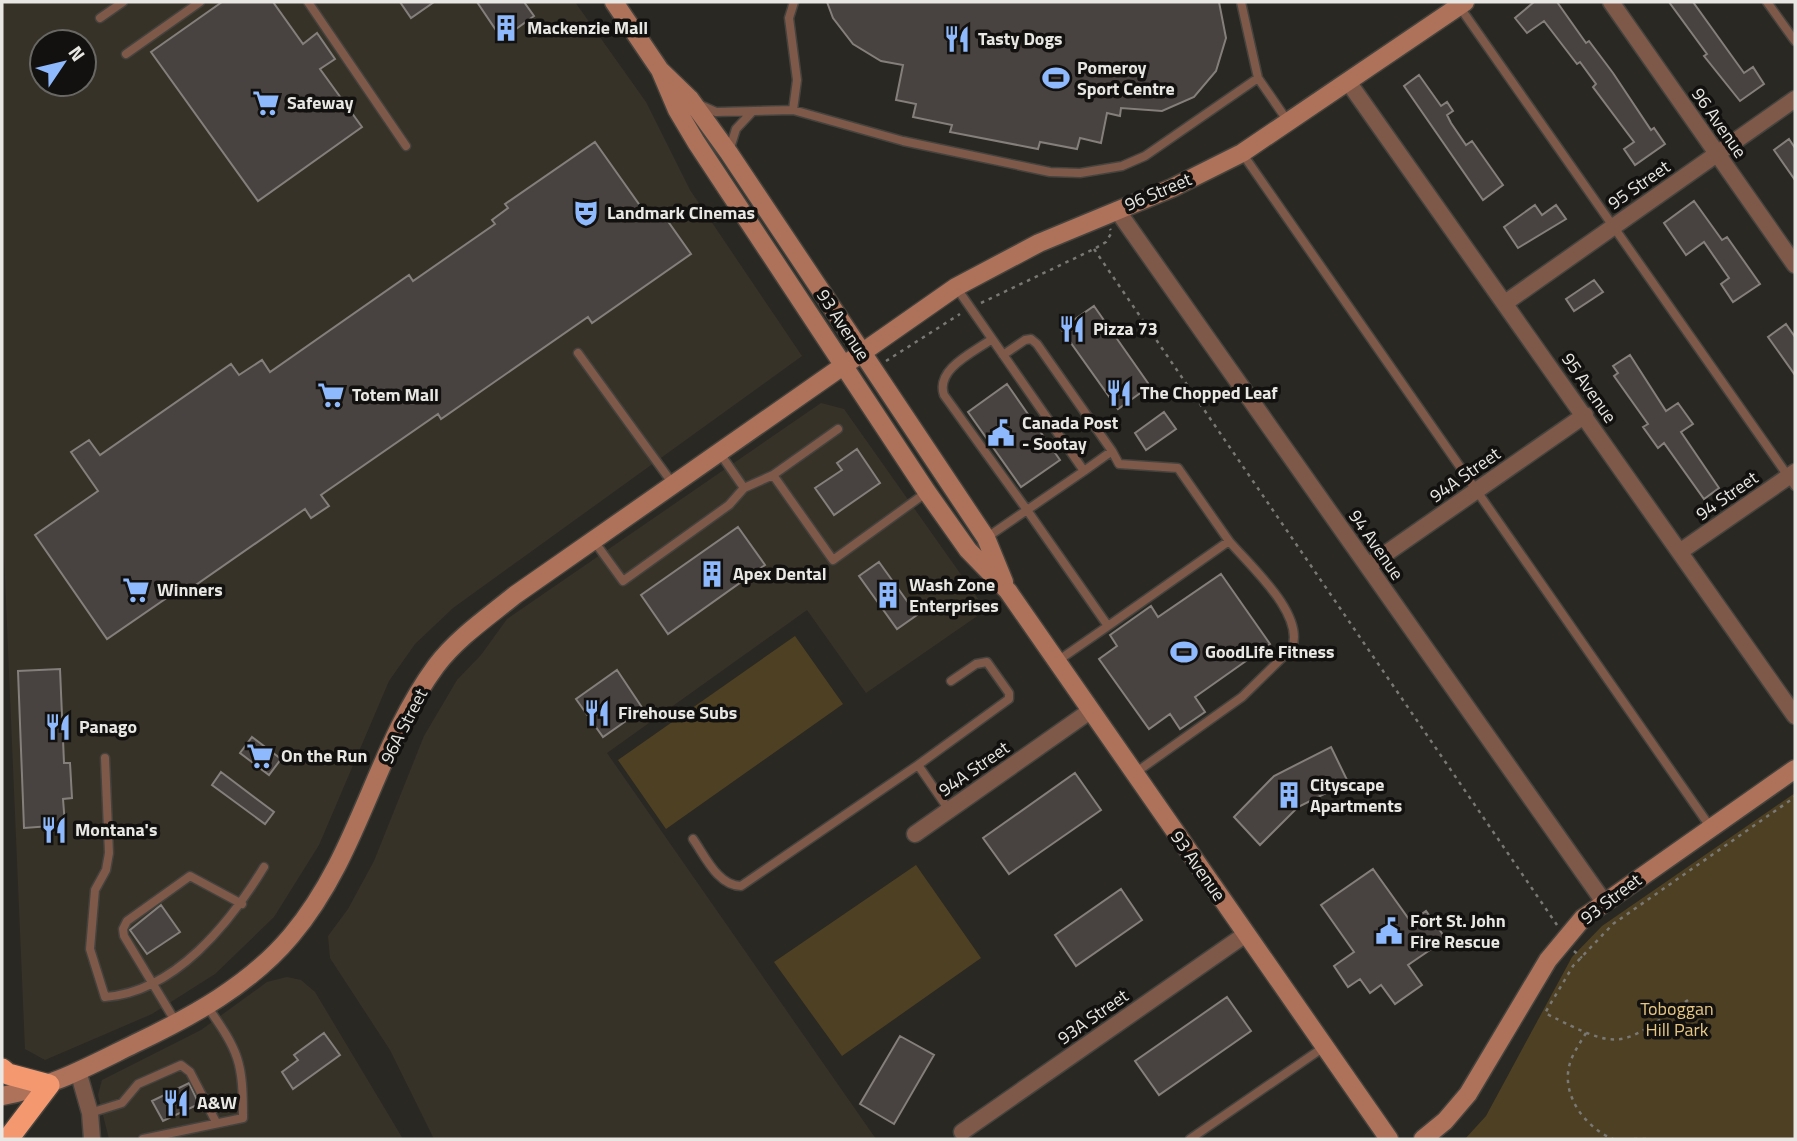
<svg xmlns="http://www.w3.org/2000/svg" width="1797" height="1141" font-family="'Titillium Web',sans-serif">
<style>
.built{fill:#373228;fill-rule:evenodd}
.green{fill:#4e4023}
.building{fill:#484240;stroke:#857f7b;stroke-width:2}
.lines{fill:none;stroke-linecap:round;stroke-linejoin:round}
.lane-casing{stroke:#45433e;stroke-width:11}
.street-casing{stroke:#45433e;stroke-width:19}
.secondary-casing{stroke:#45433e;stroke-width:21}
.highway-casing{stroke:#45433e;stroke-width:24}
.path{stroke:#7a7874;stroke-width:2.5;stroke-dasharray:3.5 5;stroke-linecap:butt}
.lane{stroke:#7e5849;stroke-width:8}
.street{stroke:#7e5849;stroke-width:16}
.secondary{stroke:#ad7259;stroke-width:18}
.highway{stroke:#f49870;stroke-width:21}
.labels{text-anchor:middle;stroke-width:7;stroke-linejoin:round;paint-order:stroke}
.poi-label{font-size:18px;font-weight:bold;fill:#e9e7e4;stroke:#12110f;text-anchor:start}
.street-label{font-size:18px;fill:#e9e7e4;stroke:#12110f}
.park-label{font-size:18px;fill:#e8c783;stroke:#12110f}
</style>
<rect width="100%" height="100%" fill="#2a2823"/>
<path class="built" d="M 2,2 L 575,2 L 646,102 L 690,190 L 802,356 L 453,608 L 415,644 L 389,681 L 319,845 L 274,917 L 215,974 L 152,1014 L 45,1060 L 25,1049 L 2,508 ZM 42,42 L 84,42 L 84,84 L 42,84 Z
M 821,403 L 844,409 L 986,610 L 866,693 L 807,610 L 607,753 L 876,1139 L 434,1139 L 390,1050 L 330,958 L 328,936 L 348,909 L 374,861 L 424,736 L 457,680 L 481,655 L 507,619 Z
M 287,977 L 301,980 L 315,992 L 403,1139 L 109,1139 L 98,1095 L 102,1080 L 201,1030 L 267,982 Z"/>
<path class="green" d="M 795,636 L 843,704 L 666,829 L 618,760 Z
M 1795,793 L 1795,1139 L 1465,1139 L 1486,1116 L 1572,957 L 1602,926 Z
M 916,865 L 981,958 L 842,1056 L 774,962 Z"/>
<path class="building" d="M 222,2 L 273,2 L 303,44 L 317,33 L 335,59 L 320,69 L 362,127 L 258,201 L 151,52 Z
M 400,2 L 434,2 L 411,18 Z
M 477,2 L 524,2 L 534,16 L 502,39 Z
M 827,2 L 1219,2 L 1226,38 L 1216,71 L 1194,97 L 1162,111 L 1121,108 L 1120,116 L 1107,113 L 1101,143 L 1080,138 L 1077,149 L 1040,142 L 1038,149 L 950,132 L 952,125 L 913,117 L 916,104 L 896,100 L 903,65 L 881,61 L 853,44 L 833,18 Z
M 1534,2 L 1557,2 L 1586,43 L 1589,41 L 1613,73 L 1651,130 L 1654,128 L 1665,144 L 1635,165 L 1624,149 L 1634,142 L 1593,87 L 1596,84 L 1580,62 L 1577,64 L 1544,21 L 1527,33 L 1515,18 Z
M 1669,2 L 1693,2 L 1744,73 L 1753,67 L 1764,84 L 1740,101 L 1704,56 L 1707,54 Z
M 1419,75 L 1441,106 L 1447,102 L 1453,111 L 1447,115 L 1451,123 L 1466,145 L 1472,141 L 1503,185 L 1483,200 L 1404,86 Z
M 1789,139 L 1795,148 L 1795,180 L 1774,150 Z
M 595,142 L 651,221 L 662,213 L 691,254 L 592,323 L 588,317 L 441,419 L 438,414 L 321,495 L 329,506 L 311,518 L 305,509 L 177,598 L 174,593 L 107,639 L 35,535 L 98,491 L 71,452 L 89,440 L 100,455 L 231,364 L 239,375 L 262,360 L 270,372 L 409,275 L 413,281 L 495,224 L 492,220 L 508,208 L 505,204 Z
M 1694,201 L 1722,240 L 1727,237 L 1760,284 L 1733,302 L 1721,284 L 1729,278 L 1704,242 L 1686,255 L 1664,223 Z
M 1535,205 L 1542,215 L 1556,205 L 1566,219 L 1518,248 L 1504,227 Z
M 1594,280 L 1603,292 L 1574,311 L 1566,299 Z
M 1094,306 L 1150,386 L 1118,409 L 1061,329 Z
M 1786,324 L 1795,337 L 1795,375 L 1768,337 Z
M 1630,355 L 1666,411 L 1678,403 L 1693,424 L 1681,432 L 1719,488 L 1704,499 L 1664,443 L 1658,448 L 1643,427 L 1648,424 L 1614,376 L 1618,373 L 1613,366 Z
M 1007,384 L 1060,460 L 1021,487 L 968,412 Z
M 1164,412 L 1176,429 L 1146,450 L 1135,433 Z
M 857,449 L 880,483 L 834,515 L 815,488 L 842,470 L 837,463 Z
M 738,527 L 765,565 L 668,634 L 641,595 Z
M 879,562 L 917,615 L 897,629 L 859,576 Z
M 1221,574 L 1270,644 L 1195,697 L 1205,712 L 1180,729 L 1170,714 L 1149,729 L 1099,659 L 1117,646 L 1110,635 L 1151,606 L 1158,617 Z
M 60,669 L 64,763 L 70,763 L 72,798 L 63,799 L 65,825 L 24,828 L 18,671 Z
M 617,670 L 643,709 L 603,737 L 576,699 Z
M 252,737 L 281,759 L 269,775 L 240,753 Z
M 1331,747 L 1348,782 L 1298,807 L 1260,845 L 1234,817 L 1274,776 Z
M 221,772 L 274,812 L 265,824 L 212,785 Z
M 1075,773 L 1101,810 L 1009,874 L 983,838 Z
M 1373,869 L 1411,922 L 1426,911 L 1446,939 L 1408,965 L 1422,985 L 1395,1004 L 1381,985 L 1370,993 L 1360,979 L 1348,987 L 1334,966 L 1354,952 L 1321,905 Z
M 1121,889 L 1142,920 L 1076,966 L 1055,935 Z
M 161,905 L 180,932 L 147,954 L 130,930 Z
M 1227,997 L 1251,1031 L 1159,1095 L 1135,1061 Z
M 324,1033 L 340,1055 L 293,1089 L 282,1072 L 298,1060 L 294,1055 Z
M 900,1036 L 934,1055 L 894,1124 L 860,1104 Z
M 189,1083 L 199,1104 L 163,1121 L 152,1101 Z"/>
<g class="lines">
<defs>
<path id="lane" d="M 308,2 L 406,146
M 1241,2 L 1258,78 L 1289,123
M 1767,2 L 1795,41
M 1459,6 L 1795,486
M 100,18 L 123,2
M 126,54 L 200,2
M 698,104 L 716,112 L 793,110 L 903,141 L 1050,172 L 1080,173 L 1122,166 L 1145,156 L 1258,78
M 793,110 L 797,80 L 789,18 L 794,2
M 730,148 L 736,129 L 751,113
M 1242,153 L 1711,828
M 956,287 L 1084,471 L 1027,510 L 1108,626 L 1056,662
M 578,353 L 673,484
M 1003,355 L 1025,340 L 1031,339 L 1037,344 L 1112,451
M 838,429 L 773,475 L 833,560 L 927,492
M 719,452 L 744,488
M 1084,471 L 1112,451 L 1119,464 L 1178,468 L 1229,541
M 986,538 L 1027,510 L 944,395 C 935,369 974,352 992,339
M 594,541 L 623,581 L 729,505 L 744,488 L 773,475
M 1108,626 L 1229,541 C 1250,566 1305,614 1292,648 L 1242,697 L 1135,773
M 105,758 L 109,853 L 106,870 L 95,890 L 90,949 L 105,997 C 175,992 230,923 264,867
M 918,765 L 1009,699 L 1009,693 L 987,662 L 976,664 L 951,681
M 693,839 C 705,856 718,886 741,886 L 918,765 L 949,810
M 177,1024 L 124,936 L 123,929 L 127,921 L 190,876 L 242,904
M 90,1113 L 122,1103 L 138,1084 L 181,1065 L 190,1072 L 216,1122
M 143,1139 L 243,1118 C 243,1061 239,1052 207,1006
M 1190,1139 L 1324,1047"/>
<path id="street" d="M 1611,2 L 1795,265
M 1349,83 L 1795,716
M 1117,210 L 1604,902
M 1505,303 L 1795,99
M 1681,551 L 1795,472
M 1368,566 L 1585,415
M 915,834 L 1090,711
M 78,1071 L 90,1113 L 92,1139
M 962,1132 L 1246,934"/>
<path id="secondary" d="M 614,2 L 660,70 L 690,99 L 729,153 L 986,538 L 1004,582
M 660,70 L 677,110 L 696,142 L 927,492 L 968,550 L 1008,591 L 1389,1139
M 2,1096 C 50,1088 91,1065 134,1044 C 191,1017 250,985 291,936 C 360,854 375,749 436,666 C 457,638 488,617 515,595 L 956,287 L 1039,243 L 1172,188 L 1242,153 L 1465,2
M 1423,1139 L 1445,1121 L 1468,1094 L 1548,960 L 1583,918 L 1795,769"/>
<path id="highway" d="M 2,1069 L 8,1074 L 49,1085 L 8,1139"/>
</defs>
<use href="#lane" class="lane-casing"/>
<use href="#street" class="street-casing"/>
<use href="#secondary" class="secondary-casing"/>
<use href="#highway" class="highway-casing"/>
<path class="path" d="M 1094,249 L 1557,925
M 981,303 L 1094,249 L 1106,242 L 1112,232 L 1110,229
M 886,361 L 960,314
M 1574,951 L 1582,958
M 1688,1000 C 1619,1048 1622,1052 1545,1013 L 1573,966 L 1613,924 L 1795,797
M 1586,1033 C 1580,1043 1573,1053 1570,1063 C 1560,1095 1586,1128 1613,1139
M 1634,1139 L 1651,1139"/>
<use href="#lane" class="lane"/>
<use href="#street" class="street"/>
<use href="#secondary" class="secondary"/>
<use href="#highway" class="highway"/>
</g>
<defs>
<symbol id="building-bare" viewBox="-9 -9 18 18"><path d="M-4-6H4V6H1V3H-1V6H-4ZM-2.5-4.3h1.7v1.8h-1.7ZM.8-4.3h1.7v1.8H.8ZM-2.5-1h1.7V.8h-1.7ZM.8-1h1.7V.8H.8Z" fill="#8eb9fc" stroke="#12110f" stroke-width="2.5" paint-order="stroke"/></symbol>
<symbol id="restaurant-bare" viewBox="-9 -9 18 18"><path d="M-5-6h1v4h1v-4h1v4h1v-4h1v5L-1.5 .5V6h-2V.5L-5-1ZM5-6V6H3V1.5H1.5Q1.5-4 5-6Z" fill="#8eb9fc" stroke="#12110f" stroke-width="2.5" paint-order="stroke"/></symbol>
<symbol id="stadium-bare" viewBox="-9 -9 18 18"><path d="M0-5a6.5 5 0 1 0 0 10a6.5 5 0 1 0 0-10ZM-3.5-1.8h7v3.6h-7Z" fill="#8eb9fc" stroke="#12110f" stroke-width="2.5" paint-order="stroke"/></symbol>
<symbol id="supermarket-bare" viewBox="-9 -9 18 18"><path d="M-6-5.5h2.5l.6 2H6L4.5 2H-2.5L-4.4-4H-6ZM-1.5 3.2a1.3 1.3 0 1 0 .1 0ZM3 3.2a1.3 1.3 0 1 0 .1 0Z" fill="#8eb9fc" stroke="#12110f" stroke-width="2.5" paint-order="stroke"/></symbol>
<symbol id="theatre-bare" viewBox="-9 -9 18 18"><path d="M-5-5.5Q0-4 5-5.5V0Q5 5 0 6Q-5 5-5 0ZM-3.3-2.5H-1v1.5H-3.3ZM1-2.5H3.3v1.5H1ZM-2.8 1Q0 5.5 2.8 1Z" fill="#8eb9fc" stroke="#12110f" stroke-width="2.5" paint-order="stroke"/></symbol>
<symbol id="civic-bare" viewBox="-9 -9 18 18"><path d="M-.6-6.5H3V-4.5H.6V-3L4-1V1h2V6H-6V1h2V-1L-.6-3ZM-1.2 2.5V6h2.4V2.5Z" fill="#8eb9fc" stroke="#12110f" stroke-width="2.5" paint-order="stroke"/></symbol>
</defs>
<g fill-rule="evenodd">
<use href="#building-bare" x="487" y="9" width="38" height="38"/>
<use href="#restaurant-bare" x="938" y="20" width="38" height="38"/>
<use href="#stadium-bare" x="1037" y="59" width="38" height="38"/>
<use href="#supermarket-bare" x="247" y="84" width="38" height="38"/>
<use href="#theatre-bare" x="567" y="194" width="38" height="38"/>
<use href="#restaurant-bare" x="1053" y="310" width="38" height="38"/>
<use href="#restaurant-bare" x="1100" y="374" width="38" height="38"/>
<use href="#supermarket-bare" x="312" y="376" width="38" height="38"/>
<use href="#civic-bare" x="982" y="414" width="38" height="38"/>
<use href="#building-bare" x="693" y="555" width="38" height="38"/>
<use href="#supermarket-bare" x="117" y="571" width="38" height="38"/>
<use href="#building-bare" x="869" y="576" width="38" height="38"/>
<use href="#stadium-bare" x="1165" y="633" width="38" height="38"/>
<use href="#restaurant-bare" x="578" y="694" width="38" height="38"/>
<use href="#restaurant-bare" x="39" y="708" width="38" height="38"/>
<use href="#supermarket-bare" x="241" y="737" width="38" height="38"/>
<use href="#building-bare" x="1270" y="776" width="38" height="38"/>
<use href="#restaurant-bare" x="35" y="811" width="38" height="38"/>
<use href="#civic-bare" x="1370" y="912" width="38" height="38"/>
<use href="#restaurant-bare" x="157" y="1084" width="38" height="38"/>
</g>
<g class="labels">
<g class="poi-label">
<text x="527" y="34">Mackenzie Mall</text>
<text x="978" y="45">Tasty Dogs</text>
<text x="1077" y="74">Pomeroy<tspan x="1077" dy="21">Sport Centre</tspan></text>
<text x="287" y="109">Safeway</text>
<text x="607" y="219">Landmark Cinemas</text>
<text x="1093" y="335">Pizza 73</text>
<text x="1140" y="399">The Chopped Leaf</text>
<text x="352" y="401">Totem Mall</text>
<text x="1022" y="429">Canada Post<tspan x="1022" dy="21">- Sootay</tspan></text>
<text x="733" y="580">Apex Dental</text>
<text x="909" y="591">Wash Zone<tspan x="909" dy="21">Enterprises</tspan></text>
<text x="157" y="596">Winners</text>
<text x="1205" y="658">GoodLife Fitness</text>
<text x="618" y="719">Firehouse Subs</text>
<text x="79" y="733">Panago</text>
<text x="281" y="762">On the Run</text>
<text x="1310" y="791">Cityscape<tspan x="1310" dy="21">Apartments</tspan></text>
<text x="75" y="836">Montana's</text>
<text x="1410" y="927">Fort St. John<tspan x="1410" dy="21">Fire Rescue</tspan></text>
<text x="197" y="1109">A&amp;W</text>
</g>
<g class="street-label">
<text transform="translate(1719 123) rotate(55)" y="6">96 Avenue</text>
<text transform="translate(1639 185) rotate(-35)" y="6">95 Street</text>
<text transform="translate(1158 192) rotate(-23)" y="6">96 Street</text>
<text transform="translate(843 325) rotate(57)" y="6">93 Avenue</text>
<text transform="translate(1589 388) rotate(55)" y="6">95 Avenue</text>
<text transform="translate(1465 475) rotate(-35)" y="6">94A Street</text>
<text transform="translate(1727 496) rotate(-35)" y="6">94 Street</text>
<text transform="translate(1376 545) rotate(55)" y="6">94 Avenue</text>
<text transform="translate(404 726) rotate(-63)" y="6">96A Street</text>
<text transform="translate(974 769) rotate(-35)" y="6">94A Street</text>
<text transform="translate(1198 866) rotate(55)" y="6">93 Avenue</text>
<text transform="translate(1611 899) rotate(-37)" y="6">93 Street</text>
<text transform="translate(1093 1017) rotate(-35)" y="6">93A Street</text>
</g>
<g class="park-label">
<text x="1677" y="1015">Toboggan<tspan x="1677" dy="21">Hill Park</tspan></text>
</g>
</g>
<rect width="1797" height="1141" fill="none" stroke="#e9e7e4" stroke-width="7"/>
<g transform="translate(63 63) rotate(55)"><circle r="33" fill="#12110f" stroke="#686764" stroke-width="2"/>
<path d="M0-5L12 26L0 18L-12 26Z" fill="#8eb9fc"/>
<text y="-10" font-size="19" font-weight="bold" text-anchor="middle" fill="#e9e7e4">N</text>
</g>
</svg>
